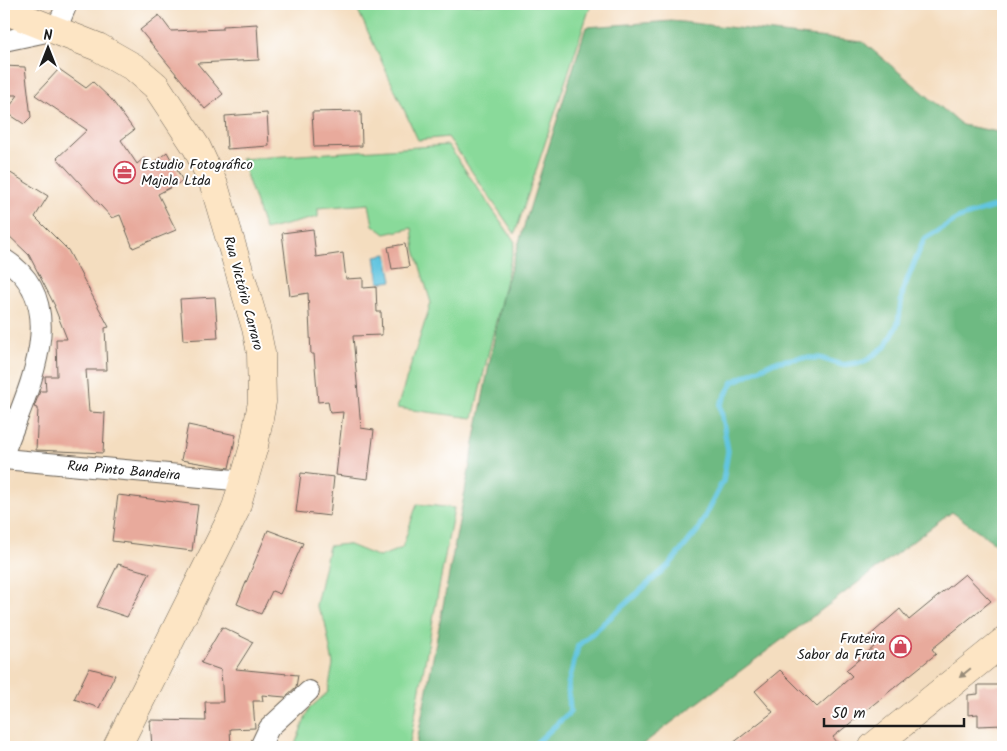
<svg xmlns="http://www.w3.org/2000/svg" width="1007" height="751" font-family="Kalam,sans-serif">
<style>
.green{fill:#89da9a;stroke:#527b5b}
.forest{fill:#6eba82;stroke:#456b4f}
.water{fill:#62c5e0;stroke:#3f707e}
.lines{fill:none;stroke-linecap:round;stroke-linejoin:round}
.stream{stroke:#62c5e0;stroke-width:5.5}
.building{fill:#e8aa9c}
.street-casing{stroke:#686055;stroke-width:22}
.secondary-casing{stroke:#686055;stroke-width:29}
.street{stroke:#fff;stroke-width:20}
.secondary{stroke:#fde5c4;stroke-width:28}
.oneway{fill:#988b78}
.labels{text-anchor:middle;stroke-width:4;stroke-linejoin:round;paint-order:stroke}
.poi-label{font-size:14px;fill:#1c1c1c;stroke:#fff;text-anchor:start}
.street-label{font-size:14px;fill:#1c1c1c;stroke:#fff}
</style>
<rect width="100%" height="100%" fill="#fff"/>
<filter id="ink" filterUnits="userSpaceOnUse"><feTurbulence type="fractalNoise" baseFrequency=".02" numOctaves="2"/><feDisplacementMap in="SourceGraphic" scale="10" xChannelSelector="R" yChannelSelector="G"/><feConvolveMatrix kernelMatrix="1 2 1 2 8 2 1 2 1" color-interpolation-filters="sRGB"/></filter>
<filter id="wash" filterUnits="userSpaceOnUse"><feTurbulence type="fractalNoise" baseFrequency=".0096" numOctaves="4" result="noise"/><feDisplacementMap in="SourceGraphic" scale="20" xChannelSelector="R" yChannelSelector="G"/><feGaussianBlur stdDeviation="1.12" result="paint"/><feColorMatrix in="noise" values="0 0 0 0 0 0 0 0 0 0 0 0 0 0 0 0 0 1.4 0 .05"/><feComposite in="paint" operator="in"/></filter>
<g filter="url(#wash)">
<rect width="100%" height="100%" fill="#f4ddbf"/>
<path class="green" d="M 404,4 L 591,4 L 515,234 L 448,137 L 418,140 L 356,6 Z
M 448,145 L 515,242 L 473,418 L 397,408 L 431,303 L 415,250 L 412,228 L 385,234 L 373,225 L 369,204 L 318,208 L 318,217 L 265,230 L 241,159 Z
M 417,504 L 454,508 L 409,747 L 294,747 L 309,709 L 328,692 L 333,664 L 325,622 L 316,605 L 329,546 L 347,544 L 379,557 L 402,548 Z"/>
<path class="forest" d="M 673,21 L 863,42 L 962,125 L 1003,133 L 1003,549 L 952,512 L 639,747 L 416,747 L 502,297 L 586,27 Z"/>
<path class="water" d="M 387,254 L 392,281 L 379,283 L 375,256 Z"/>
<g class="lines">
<path class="stream" d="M 532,747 L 570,712 L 568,685 L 578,646 L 669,565 L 698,530 L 723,481 L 728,451 L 720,405 L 733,382 L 774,362 L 799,358 L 820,358 L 842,365 L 864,362 L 886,346 L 898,323 L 903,290 L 924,239 L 959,218 L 1003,204"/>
</g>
<g id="blocks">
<path class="building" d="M 159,15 L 171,31 L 223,29 L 223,26 L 257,24 L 259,60 L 197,63 L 223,94 L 205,109 L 140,30 Z
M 4,66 L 25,67 L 31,117 L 24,124 L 6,112 L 18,95 L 4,95 Z
M 59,69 L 86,88 L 93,82 L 111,99 L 134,130 L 121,140 L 137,164 L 144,158 L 151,165 L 167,152 L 183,181 L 158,194 L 176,230 L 133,248 L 120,215 L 112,218 L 57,158 L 87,130 L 35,95 Z
M 361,111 L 362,146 L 314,147 L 312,112 Z
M 267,113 L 269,146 L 227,149 L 225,116 Z
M 4,169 L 48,196 L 35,217 L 68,250 L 109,327 L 105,328 L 107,370 L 86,370 L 89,412 L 105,413 L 103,453 L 36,450 L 38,408 L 34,407 L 40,391 L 46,391 L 45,376 L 57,376 L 56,339 L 67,339 L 54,306 L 55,306 L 29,255 L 4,231 Z
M 313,229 L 316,257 L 343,253 L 346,279 L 363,278 L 363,288 L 376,287 L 377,312 L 381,312 L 382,335 L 353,336 L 361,428 L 374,430 L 368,479 L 336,475 L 343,412 L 330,413 L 328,401 L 318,402 L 314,354 L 311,354 L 308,293 L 290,296 L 282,233 Z
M 405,244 L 409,267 L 392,269 L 388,247 Z
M 215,297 L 218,338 L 183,340 L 180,299 Z
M 188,425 L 236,435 L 229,468 L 181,460 Z
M 301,473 L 334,477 L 330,516 L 296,512 Z
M 118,495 L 198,505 L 192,551 L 112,541 Z
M 268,530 L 303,543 L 280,594 L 272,591 L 261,614 L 237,604 Z
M 118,564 L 150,573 L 127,617 L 97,607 Z
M 965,574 L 991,601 L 932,649 L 936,654 L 833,737 L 841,747 L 728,747 L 773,712 L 755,691 L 780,670 L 817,707 L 852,676 L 846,670 L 874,647 L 867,638 L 900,609 L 909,620 Z
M 222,627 L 253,642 L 236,669 L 298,675 L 296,687 L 285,697 L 262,695 L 263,701 L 253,701 L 255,728 L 230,729 L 231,747 L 152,747 L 150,720 L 206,721 L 205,702 L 223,702 L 221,670 L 201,663 Z
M 89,668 L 115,675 L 99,708 L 74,699 Z
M 978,685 L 1003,685 L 1003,725 L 978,726 L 978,714 L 968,715 L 968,695 L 978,694 Z"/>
</g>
</g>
<g filter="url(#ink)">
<use href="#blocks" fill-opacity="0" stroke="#686055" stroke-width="1"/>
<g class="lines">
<defs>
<path id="street" d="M 4,41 L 56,30 L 67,4
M 4,259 C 75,304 25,394 4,453
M 4,459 L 245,481
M 260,747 L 269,728 L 309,691"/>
<path id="secondary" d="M 4,10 L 98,47 L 135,68 L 156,86 L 197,148 L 214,185 L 256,328 L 261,353 L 262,402 L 254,446 L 235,511 L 117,747
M 873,747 L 1003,642"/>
</defs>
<use href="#street" class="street-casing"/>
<use href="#secondary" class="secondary-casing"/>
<use href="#street" class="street"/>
<use href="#secondary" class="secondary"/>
</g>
<defs><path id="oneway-solid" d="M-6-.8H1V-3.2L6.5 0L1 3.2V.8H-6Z" transform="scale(1.25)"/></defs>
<use class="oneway" href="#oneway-solid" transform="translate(965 673) rotate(141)"/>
</g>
<defs>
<symbol id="office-ring" viewBox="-11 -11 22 22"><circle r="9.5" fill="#fff" stroke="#d1495b" stroke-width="1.5"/><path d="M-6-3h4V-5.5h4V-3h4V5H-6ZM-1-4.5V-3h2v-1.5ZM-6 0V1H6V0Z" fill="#d1495b"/></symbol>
<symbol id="shop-ring" viewBox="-11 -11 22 22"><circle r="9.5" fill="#fff" stroke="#d1495b" stroke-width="1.5"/><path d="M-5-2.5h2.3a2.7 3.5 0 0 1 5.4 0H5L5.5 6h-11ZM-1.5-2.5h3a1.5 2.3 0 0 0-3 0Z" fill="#d1495b"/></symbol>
</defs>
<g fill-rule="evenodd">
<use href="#office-ring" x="112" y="160" width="25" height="25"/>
<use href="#shop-ring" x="888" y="634" width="25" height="25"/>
</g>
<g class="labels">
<g class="poi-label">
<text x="141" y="169">Estudio Fotográfico<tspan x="141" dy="16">Majola Ltda</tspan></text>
<text x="885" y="643" text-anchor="end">Fruteira<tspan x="885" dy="16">Sabor da Fruta</tspan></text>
</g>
<g class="street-label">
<text transform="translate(244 293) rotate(75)" y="5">Rua Victório Carraro</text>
<text transform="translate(124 470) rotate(5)" y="5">Rua Pinto Bandeira</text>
</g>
</g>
<rect width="1007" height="751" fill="none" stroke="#fff" stroke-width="20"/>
<g transform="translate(48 48)" stroke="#ffffff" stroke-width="4" paint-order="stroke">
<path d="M0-4L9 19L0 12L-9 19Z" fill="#1c1c1c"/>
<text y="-8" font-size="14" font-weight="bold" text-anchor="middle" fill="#1c1c1c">N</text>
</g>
<path d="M824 718v8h140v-8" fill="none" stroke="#1c1c1c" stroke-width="2.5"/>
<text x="832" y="718" font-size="15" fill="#1c1c1c" stroke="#ffffff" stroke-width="4" paint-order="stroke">50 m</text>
</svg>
